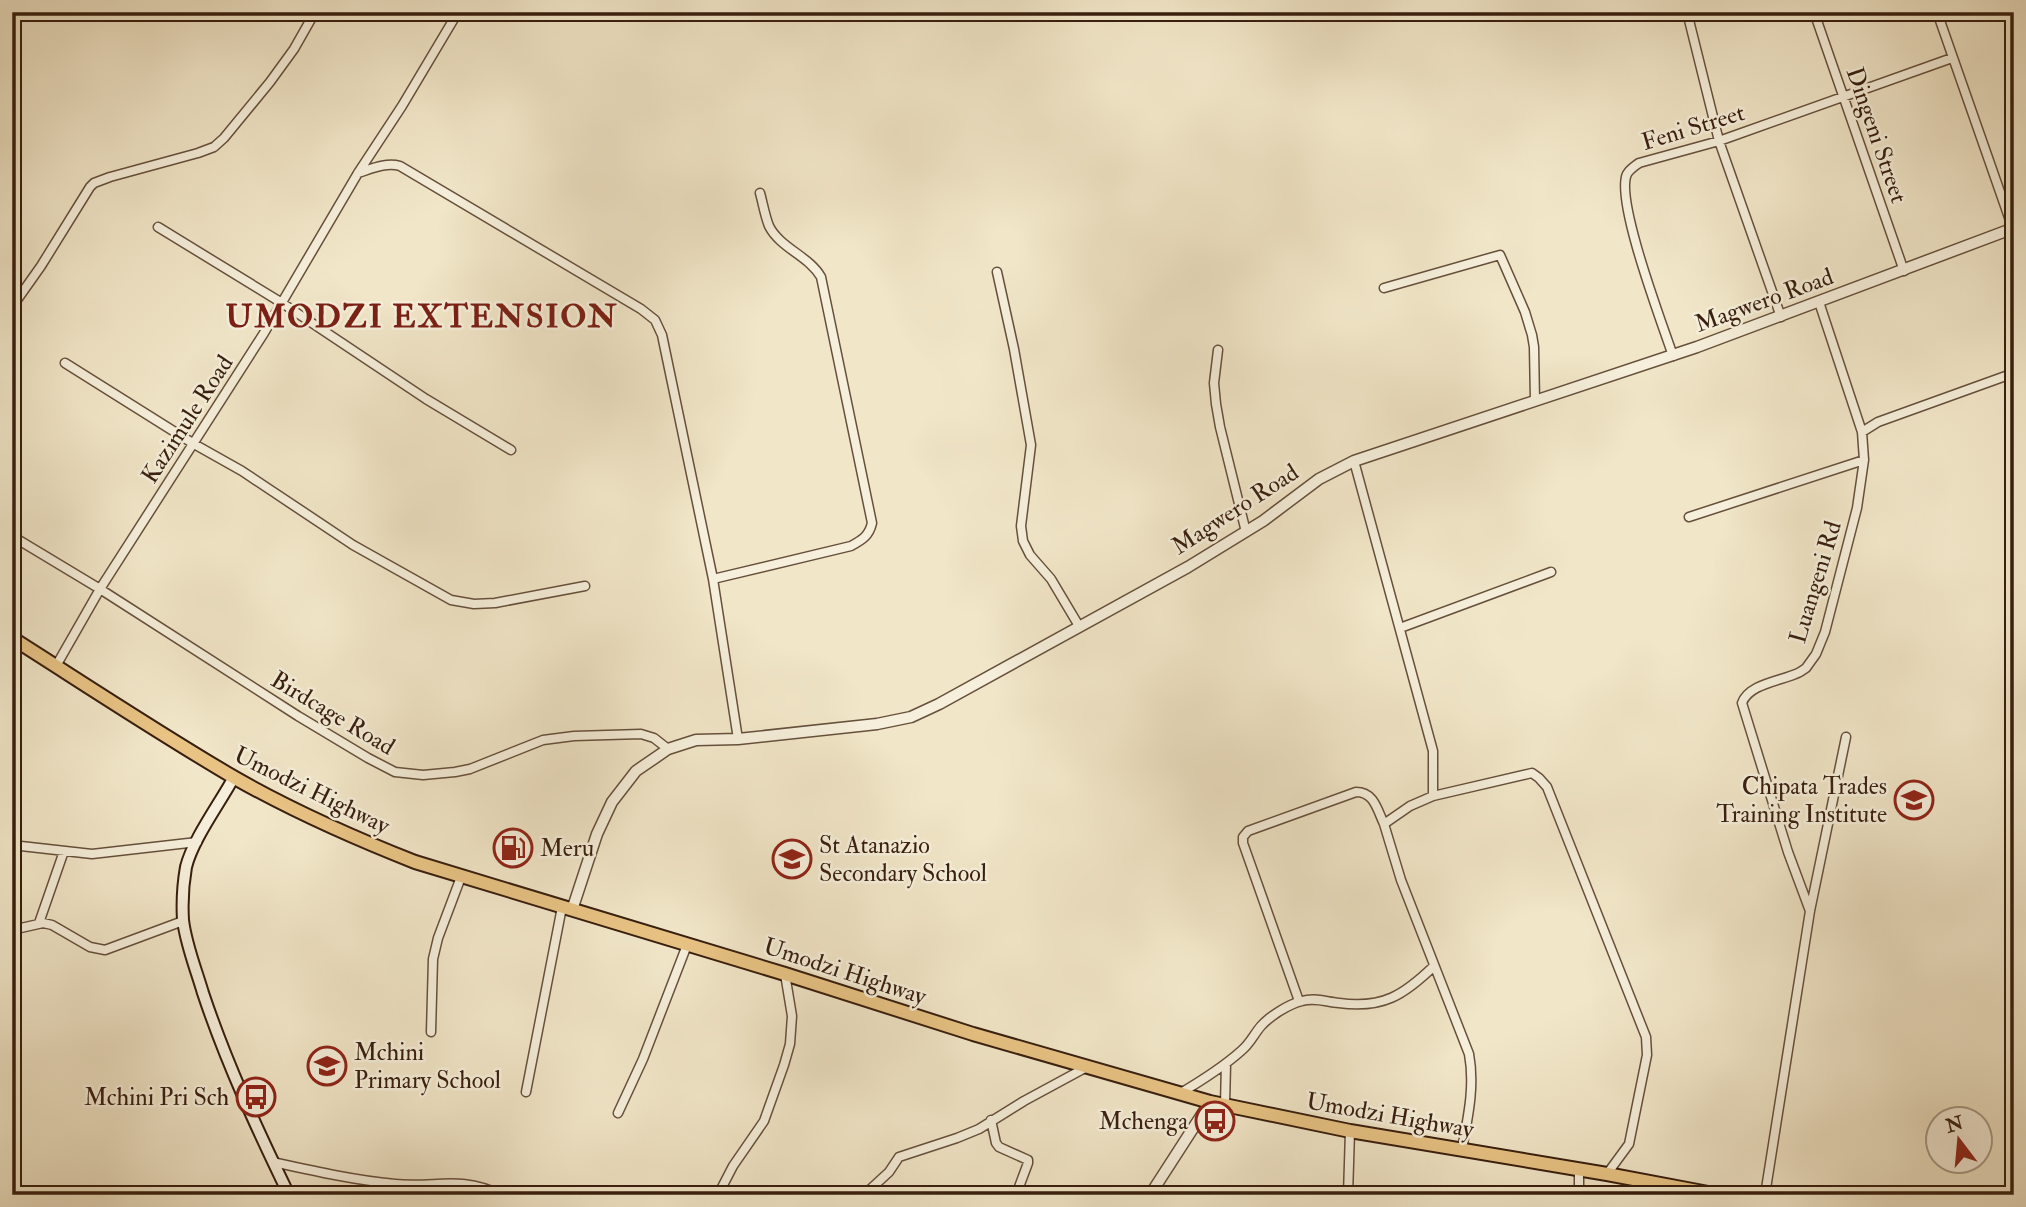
<svg xmlns="http://www.w3.org/2000/svg" width="2026" height="1207" font-family="'IM FELL Double Pica',serif">
<style>
.lines{fill:none;stroke-linecap:round;stroke-linejoin:round}
.minor-casing{stroke:#66503c;stroke-width:11}
.tertiary-casing{stroke:#66503c;stroke-width:13}
.secondary-casing{stroke:#371e0e;stroke-width:14}
.trunk-casing{stroke:#371e0e;stroke-width:16}
.minor{stroke:#f6efdb;stroke-width:8}
.tertiary{stroke:#f6efdb;stroke-width:10}
.secondary{stroke:#f6efdb;stroke-width:10}
.trunk{stroke:#e8c384;stroke-width:12}
.labels{text-anchor:middle;stroke-width:5;stroke-linejoin:round;paint-order:stroke}
.street-label{font-size:24px;fill:#371e0e;stroke:#f6efdb}
.poi-label{font-size:24px;fill:#371e0e;stroke:#f6efdb;text-anchor:end}
.district-label{font-size:32px;font-weight:bold;letter-spacing:2px;fill:#7a1f14;stroke:#f6efdb}
</style>
<rect width="100%" height="100%" fill="#f1e6c8"/>
<filter id="stains"><feTurbulence type="fractalNoise" baseFrequency=".00286" numOctaves="4"/><feColorMatrix values="0 0 0 0 .2 0 0 0 0 .09 0 0 0 0 .02 0 0 0 .5 -.17"/></filter>
<radialGradient id="worn" r=".72"><stop offset=".6" stop-color="#630" stop-opacity="0"/><stop offset="1" stop-color="#630" stop-opacity=".3"/></radialGradient>
<g class="lines">
<defs>
<path id="minor" d="M 1687,12 L 1719,141 L 1781,317
M 1814,12 L 1904,271
M 1937,12 L 2013,229
M 1938,15 L 1948,12
M 358,173 C 371,169 386,162 400,166 L 641,309 L 655,320 L 662,335 L 713,579 L 738,739
M 158,227 L 282,303 L 426,399 L 511,450
M 997,272 L 1014,349 L 1031,445 L 1021,526 L 1023,541 L 1030,555 L 1051,579 L 1079,626
M 1384,288 L 1500,255 L 1525,312 L 1532,335 L 1534,347 L 1535,401
M 12,307 L 41,266 L 90,187 L 94,183 L 110,177 L 198,153 L 214,147 L 224,138 L 270,82 L 294,49 L 315,12
M 1218,350 L 1214,383 L 1216,404 L 1220,427 L 1246,532
M 1673,356 C 1662,323 1615,200 1627,174 C 1630,169 1635,166 1639,163 L 1719,141 L 1952,58
M 65,363 L 194,444 L 242,471 L 353,545 L 451,600 L 474,604 L 495,603 L 585,586
M 1862,432 L 1878,422 L 2014,373
M 1354,461 L 1433,751 L 1433,796 L 1410,806 L 1384,824 L 1401,880 L 1469,1054 C 1475,1086 1468,1117 1462,1149
M 1689,517 L 1864,460
M 12,536 L 100,589 L 298,716 L 368,758 L 395,772 L 423,775 L 455,772 L 470,769 L 543,740 L 574,736 L 641,734 L 654,738 L 668,749
M 713,579 L 851,546 C 862,540 869,536 872,523 L 821,277 C 809,256 780,248 769,226 C 765,216 763,204 760,193
M 1400,628 L 1551,572
M 56,666 L 100,589 L 264,333 L 358,173 L 402,106 L 458,12
M 1433,796 L 1532,773 L 1539,778 L 1547,787 L 1646,1037 L 1647,1055 L 1629,1144 L 1607,1174
M 12,845 L 92,854 L 197,842
M 1810,911 L 1788,852 L 1742,703 C 1749,683 1783,681 1800,672 L 1806,668 L 1816,654 L 1825,632 L 1857,508 L 1864,460 L 1862,432 L 1819,302
M 39,923 L 64,851
M 12,930 L 43,923 L 52,925 L 90,947 L 105,950 L 183,921
M 1299,1001 L 1243,843 L 1243,837 L 1248,831 L 1356,792 C 1374,792 1377,809 1384,824
M 431,1032 L 433,959 L 438,938 L 461,877
M 526,1092 L 562,907
M 1179,1094 C 1201,1081 1222,1068 1241,1051 C 1250,1044 1254,1034 1261,1026 C 1270,1016 1289,1004 1302,1001 C 1315,997 1326,1002 1339,1003 C 1383,1009 1404,995 1434,966
M 1225,1105 L 1226,1064
M 618,1113 L 643,1059 L 687,945
M 991,1120 L 996,1143 L 999,1147 L 1028,1160 L 1028,1163 L 1016,1195
M 273,1162 C 314,1171 354,1180 395,1184 C 436,1188 460,1175 501,1195
M 718,1195 L 733,1166 L 764,1121 L 784,1065 L 790,1044 L 792,1016 L 785,974
M 864,1195 L 889,1172 L 899,1157 L 957,1138 L 979,1129 L 1024,1101 L 1085,1068
M 1348,1195 L 1350,1131
M 1579,1195 L 1579,1169
M 1765,1195 L 1810,911 L 1846,737"/>
<path id="tertiary" d="M 572,910 L 597,834 L 612,802 L 636,771 L 668,749 L 696,740 L 738,739 L 877,724 L 911,717 L 939,704 L 1188,567 L 1263,521 L 1319,479 L 1354,461 L 1697,347 L 2014,228
M 1150,1195 L 1210,1102"/>
<path id="secondary" d="M 234,777 C 220,803 193,839 186,867 C 183,884 182,903 183,920 C 186,945 196,969 203,993 C 226,1062 257,1129 289,1195"/>
<path id="trunk" d="M 12,638 C 86,685 160,734 235,778 C 293,811 354,838 415,862 L 785,974 L 973,1034 L 1210,1102 L 1350,1131 L 1607,1174 L 1719,1195"/>
</defs>
<use href="#minor" class="minor-casing"/>
<use href="#tertiary" class="tertiary-casing"/>
<use href="#secondary" class="secondary-casing"/>
<use href="#trunk" class="trunk-casing"/>
<use href="#minor" class="minor"/>
<use href="#tertiary" class="tertiary"/>
<use href="#secondary" class="secondary"/>
<use href="#trunk" class="trunk"/>
</g>
<defs>
<symbol id="school-ring" viewBox="-11 -11 22 22"><circle r="9.5" fill="#f6efdb" stroke="#8f2418" stroke-width="1.5"/><path d="M0-5L7-2L0 1L-7-2ZM-4 1L0 2.5L4 1V4Q0 6-4 4Z" fill="#8f2418"/></symbol>
<symbol id="fuel-ring" viewBox="-11 -11 22 22"><circle r="9.5" fill="#f6efdb" stroke="#8f2418" stroke-width="1.5"/><path d="M-5.5-6h7V0h2V4h1.3V-2.5L3-4.5l.8-.8L6-3V5H2.5V1h-1V6h-7ZM-4.2-4.7v3.2H.2V-4.7Z" fill="#8f2418"/></symbol>
<symbol id="bus-ring" viewBox="-11 -11 22 22"><circle r="9.5" fill="#f6efdb" stroke="#8f2418" stroke-width="1.5"/><path d="M-5-6H5V4H4V6H2V4H-2V6H-4V4H-5ZM-3.5-4V0h7V-4ZM-3.5 1.2v1.5H-2V1.2ZM2 1.2v1.5H3.5V1.2Z" fill="#8f2418"/></symbol>
</defs>
<g fill-rule="evenodd">
<use href="#school-ring" x="1892" y="778" width="44" height="44"/>
<use href="#fuel-ring" x="491" y="826" width="44" height="44"/>
<use href="#school-ring" x="770" y="837" width="44" height="44"/>
<use href="#school-ring" x="305" y="1044" width="44" height="44"/>
<use href="#bus-ring" x="234" y="1075" width="44" height="44"/>
<use href="#bus-ring" x="1193" y="1099" width="44" height="44"/>
</g>
<g class="labels">
<g class="street-label">
<text transform="translate(1693 127) rotate(-17)" y="8">Feni Street</text>
<text transform="translate(1877 135) rotate(71)" y="8">Dingeni Street</text>
<text transform="translate(1764 300) rotate(-20)" y="8">Magwero Road</text>
<text transform="translate(187 419) rotate(-57)" y="8">Kazimule Road</text>
<text transform="translate(1235 509) rotate(-33)" y="8">Magwero Road</text>
<text transform="translate(1815 582) rotate(-73)" y="8">Luangeni Rd</text>
<text transform="translate(333 713) rotate(31)" y="8">Birdcage Road</text>
<text transform="translate(312 790) rotate(26)" y="8">Umodzi Highway</text>
<text transform="translate(845 971) rotate(18)" y="8">Umodzi Highway</text>
<text transform="translate(1390 1115) rotate(10)" y="8">Umodzi Highway</text>
</g>
<g class="poi-label">
<text x="1887" y="794">Chipata Trades<tspan x="1887" dy="28">Training Institute</tspan></text>
<text x="819" y="853" text-anchor="start">St Atanazio<tspan x="819" dy="28">Secondary School</tspan></text>
<text x="540" y="856" text-anchor="start">Meru</text>
<text x="354" y="1060" text-anchor="start">Mchini<tspan x="354" dy="28">Primary School</tspan></text>
<text x="229" y="1105">Mchini Pri Sch</text>
<text x="1188" y="1129">Mchenga</text>
</g>
<g class="district-label">
<text x="422" y="327">UMODZI EXTENSION</text>
</g>
</g>
<rect width="2026" height="1207" fill="none" stroke="#f1e6c8" stroke-width="42"/>
<rect x="14" y="14" width="1998" height="1179" fill="none" stroke="#371e0e" stroke-width="3.5"/>
<rect x="21" y="21" width="1984" height="1165" fill="none" stroke="#371e0e" stroke-width="2"/>
<g transform="translate(1959 1140) rotate(344)"><circle r="33" fill="#f6efdb" stroke="#aa9b89" stroke-width="2"/>
<path d="M0-5L12 26L0 18L-12 26Z" fill="#8f2418"/>
<text y="-10" font-size="19" font-weight="bold" text-anchor="middle" fill="#371e0e">N</text>
</g>
<rect width="100%" height="100%" filter="url(#stains)"/>
<rect width="100%" height="100%" fill="url(#worn)"/>
</svg>
